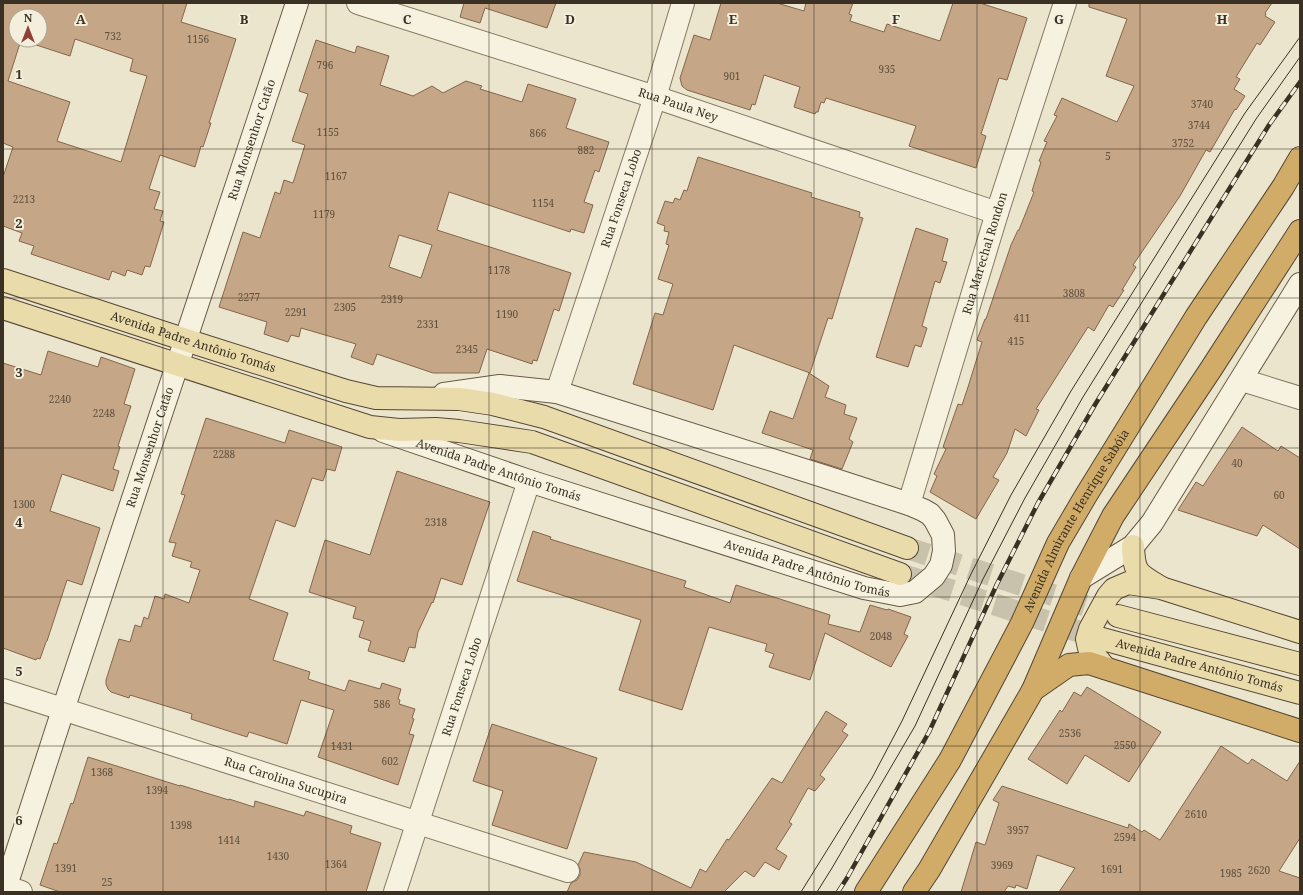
<svg xmlns="http://www.w3.org/2000/svg" width="1303" height="895" font-family="'Noto Serif',serif">
<style>
.building{fill:#c5a787;stroke:#84664a;fill-rule:evenodd}
.lines{fill:none;stroke-linecap:round;stroke-linejoin:round}
.primary-tunnel{stroke:#c8c1ab;stroke-width:22;stroke-dasharray:22 11;stroke-linecap:butt}
.street-casing{stroke:#877962;stroke-width:24}
.secondary-casing{stroke:#695a45;stroke-width:24}
.primary-casing{stroke:#564735;stroke-width:24}
.highway-casing{stroke:#564735;stroke-width:24}
.street{stroke:#f6f2df;stroke-width:22}
.secondary{stroke:#f6f2df;stroke-width:22}
.primary{stroke:#e9dbaa;stroke-width:22}
.highway{stroke:#d0ac68;stroke-width:22}
.tram{stroke:#3a3023;stroke-width:1}
.rail-casing{stroke:#3a3023;stroke-width:4.5}
.rail{stroke:#f3efdc;stroke-width:3;stroke-dasharray:9;stroke-linecap:butt}
.grid{fill:none;stroke:#3a3023;stroke-width:1;stroke-opacity:0.55}
.labels{text-anchor:middle;stroke-width:4;stroke-linejoin:round;paint-order:stroke}
.number-label{font-size:10px;fill:#5d4e3c}
.street-label{font-size:12px;fill:#3a3023;stroke:#f3efdc}
.grid-label{font-size:13px;text-anchor:middle;font-weight:bold;fill:#3a3023;stroke:#f3efdc;stroke-width:4;stroke-linejoin:round;paint-order:stroke}
</style>
<rect width="100%" height="100%" fill="#ebe5cd"/>
<path class="building" d="M 3,3 L 187,3 L 181,22 L 236,39 L 209,123 L 211,123 L 203,147 L 201,146 L 195,167 L 160,155 L 149,189 L 160,192 L 154,209 L 163,211 L 160,221 L 164,222 L 150,267 L 145,266 L 142,275 L 127,270 L 125,276 L 112,271 L 109,280 L 31,254 L 34,246 L 19,241 L 22,233 L 3,226 L 3,177 L 13,147 L 3,143 ZM 16,16 L 40,16 L 40,40 L 16,40 ZM 75,39 L 133,59 L 130,71 L 147,76 L 121,162 L 57,141 L 70,102 L 8,81 L 21,40 L 70,56 Z
M 464,3 L 556,3 L 547,28 L 485,8 L 480,23 L 460,17 Z
M 721,3 L 777,3 L 804,11 L 806,3 L 853,3 L 849,14 L 852,15 L 850,21 L 884,32 L 887,24 L 940,41 L 953,3 L 980,3 L 1027,18 L 1007,80 L 999,78 L 981,134 L 986,136 L 976,168 L 909,146 L 916,126 L 826,98 L 824,103 L 821,102 L 818,112 L 816,112 L 815,114 L 794,107 L 800,87 L 764,75 L 755,105 L 752,104 L 750,110 L 687,90 L 682,86 L 680,78 L 694,35 L 710,40 Z
M 1089,3 L 1272,3 L 1265,13 L 1266,14 L 1265,16 L 1275,22 L 1260,45 L 1257,43 L 1236,77 L 1240,79 L 1234,89 L 1245,96 L 1236,110 L 1235,109 L 1210,152 L 1206,150 L 1180,196 L 1133,265 L 1136,267 L 1122,290 L 1124,290 L 1113,307 L 1109,305 L 1094,331 L 1088,327 L 1036,409 L 1039,410 L 1026,436 L 1015,429 L 1007,453 L 993,477 L 999,480 L 976,519 L 930,492 L 937,476 L 934,474 L 946,449 L 943,447 L 958,404 L 962,405 L 968,387 L 982,342 L 977,340 L 985,319 L 986,319 L 1011,245 L 1018,230 L 1019,230 L 1034,192 L 1032,191 L 1041,162 L 1039,161 L 1047,142 L 1044,141 L 1057,116 L 1054,115 L 1062,98 L 1117,122 L 1134,86 L 1106,76 L 1127,19 L 1089,7 Z
M 316,40 L 355,53 L 357,46 L 389,56 L 380,85 L 413,96 L 432,86 L 443,93 L 466,81 L 482,86 L 480,89 L 522,102 L 528,84 L 576,99 L 566,128 L 609,142 L 599,172 L 595,170 L 584,202 L 593,205 L 584,233 L 571,229 L 570,232 L 449,192 L 437,230 L 571,273 L 559,311 L 554,309 L 537,361 L 533,360 L 532,364 L 487,349 L 479,373 L 433,373 L 377,354 L 373,365 L 351,357 L 356,344 L 301,328 L 299,337 L 291,335 L 288,342 L 264,334 L 267,322 L 219,307 L 243,232 L 260,238 L 275,192 L 280,194 L 284,180 L 293,183 L 305,145 L 292,141 L 308,94 L 299,91 ZM 399,235 L 432,245 L 421,278 L 389,267 Z
M 698,157 L 812,193 L 811,197 L 860,212 L 859,217 L 863,218 L 832,319 L 828,318 L 810,373 L 734,345 L 713,410 L 633,384 L 655,313 L 663,315 L 673,284 L 658,279 L 669,245 L 666,244 L 669,232 L 664,231 L 665,226 L 657,223 L 665,201 L 673,203 L 675,198 L 680,200 L 684,190 L 687,191 Z
M 916,228 L 948,239 L 942,261 L 947,262 L 940,283 L 935,281 L 922,326 L 927,328 L 921,347 L 915,345 L 908,367 L 876,357 Z
M 48,351 L 98,367 L 101,357 L 135,369 L 124,404 L 131,406 L 118,446 L 120,447 L 113,469 L 119,471 L 113,491 L 62,474 L 50,511 L 100,528 L 82,585 L 67,580 L 47,641 L 46,642 L 40,659 L 37,658 L 36,660 L 3,648 L 3,363 L 41,375 Z
M 809,373 L 829,386 L 825,397 L 846,405 L 844,414 L 857,418 L 849,439 L 853,442 L 842,469 L 810,459 L 813,450 L 762,433 L 770,411 L 793,419 Z
M 206,418 L 285,443 L 289,430 L 342,447 L 335,471 L 327,469 L 323,481 L 312,478 L 295,527 L 276,520 L 249,599 L 288,613 L 273,660 L 310,672 L 308,679 L 345,691 L 349,680 L 380,689 L 382,683 L 401,689 L 398,699 L 400,700 L 399,704 L 415,709 L 412,718 L 414,719 L 409,734 L 414,735 L 398,785 L 318,757 L 334,710 L 301,700 L 287,744 L 249,732 L 247,737 L 191,719 L 192,714 L 130,695 L 129,698 L 111,692 L 108,689 L 106,684 L 106,680 L 119,639 L 130,642 L 135,625 L 141,627 L 144,617 L 148,619 L 155,596 L 164,599 L 165,594 L 189,603 L 200,570 L 190,567 L 192,562 L 172,556 L 176,543 L 169,542 L 185,495 L 181,494 Z
M 1242,427 L 1278,451 L 1281,446 L 1300,458 L 1300,549 L 1263,525 L 1257,536 L 1178,510 L 1196,482 L 1203,486 Z
M 397,471 L 490,502 L 462,585 L 441,578 L 433,603 L 432,602 L 418,632 L 415,648 L 409,647 L 404,662 L 368,651 L 371,641 L 359,637 L 364,621 L 353,618 L 356,607 L 309,592 L 325,540 L 370,555 Z
M 533,531 L 551,537 L 550,539 L 686,581 L 684,587 L 730,603 L 736,585 L 830,615 L 828,624 L 860,632 L 870,605 L 887,610 L 888,609 L 911,617 L 904,634 L 908,636 L 891,667 L 825,633 L 810,680 L 769,667 L 774,654 L 765,651 L 767,644 L 709,627 L 682,710 L 619,690 L 641,620 L 517,581 Z
M 1087,687 L 1161,732 L 1129,782 L 1085,755 L 1067,784 L 1028,759 L 1060,710 L 1062,712 L 1074,692 L 1081,696 Z
M 826,711 L 847,724 L 842,731 L 848,735 L 820,775 L 825,779 L 815,791 L 808,788 L 789,822 L 792,824 L 776,849 L 787,856 L 779,870 L 765,862 L 754,877 L 745,871 L 724,892 L 567,892 L 571,883 L 577,880 L 580,875 L 580,869 L 578,865 L 584,852 L 636,862 L 691,888 L 700,869 L 706,872 L 727,839 L 729,840 L 772,778 L 782,783 Z
M 492,724 L 597,758 L 567,849 L 492,825 L 503,791 L 473,781 Z
M 1221,746 L 1248,764 L 1252,759 L 1287,781 L 1300,761 L 1300,838 L 1279,871 L 1300,878 L 1300,892 L 1059,892 L 1075,868 L 1037,855 L 1027,889 L 1016,885 L 1015,888 L 1008,886 L 1004,892 L 961,892 L 976,842 L 985,845 L 999,803 L 993,800 L 1002,786 L 1128,828 L 1129,824 L 1142,832 L 1144,830 L 1160,840 Z
M 88,757 L 180,786 L 180,785 L 229,800 L 229,799 L 254,807 L 255,801 L 304,816 L 306,811 L 352,826 L 350,833 L 381,843 L 366,892 L 60,892 L 40,885 L 54,843 L 57,844 L 71,803 L 73,804 Z"/>
<g class="lines">
<path class="primary-tunnel" d="M 907,548 L 1118,616
M 900,574 L 1099,638"/>
<defs>
<g id="street">
<path id="s1" d="M 358,3 L 655,97 L 997,213"/>
<path d="M 1242,380 L 1300,398"/>
<path id="s2" d="M 557,392 L 655,97 L 683,3"/>
<path id="s3" d="M 909,504 L 997,213 L 1065,3"/>
<path id="s4" d="M 3,690 L 568,871"/>
<path d="M 6,887 L 21,892"/>
<path id="s5" d="M 395,892 L 529,481"/>
</g>
<g id="secondary">
<path id="s6" d="M 383,431 L 529,481 L 864,588 L 900,595 L 915,592 L 934,576 L 941,565 L 944,551 L 943,535 L 935,520 L 930,514 L 923,510 L 909,504 L 826,477 L 557,392 L 500,386 L 444,394"/>
<path d="M 1081,578 L 1133,546 L 1152,523 L 1300,284"/>
<path id="s7" d="M 4,892 L 63,710 L 297,3"/>
</g>
<g id="primary">
<path id="s8" d="M 3,280 L 195,343 L 346,391 L 376,398 L 459,399 L 493,404 L 544,417 L 907,548"/>
<path d="M 3,308 L 370,427 L 399,430 L 436,429 L 459,431 L 532,442 L 900,574"/>
<path d="M 1133,546 C 1134,573 1137,573 1160,587"/>
<path d="M 1118,616 L 1300,664"/>
<path id="s9" d="M 1099,638 L 1300,693"/>
<path d="M 1105,668 L 1089,648 L 1087,639 L 1090,629 L 1108,596 L 1114,589 L 1128,583 L 1161,588 L 1300,632"/>
</g>
<g id="highway">
<path d="M 1033,690 L 1069,665 L 1089,663 L 1300,731"/>
<path id="s10" d="M 866,892 L 950,760 L 1022,623 L 1058,543 L 1085,497 L 1196,317 L 1283,187 L 1300,158"/>
<path d="M 914,892 L 929,870 L 1033,690 L 1081,578 L 1113,516 L 1211,369 L 1300,231"/>
</g>
</defs>
<use href="#street" class="street-casing"/>
<use href="#secondary" class="secondary-casing"/>
<use href="#primary" class="primary-casing"/>
<use href="#highway" class="highway-casing"/>
<use href="#street" class="street"/>
<use href="#secondary" class="secondary"/>
<use href="#primary" class="primary"/>
<use href="#highway" class="highway"/>
<path class="tram" d="M 801,892 L 872,778 L 902,721 L 971,574 L 1011,495 L 1071,391 L 1245,113 L 1300,37
M 817,892 L 832,868 L 915,726 L 983,579 L 1025,498 L 1083,397 L 1256,119 L 1300,57"/>
<defs>
<path id="rail" d="M 838,892 L 847,878 L 929,732 L 997,584 L 1038,503 L 1096,403 L 1269,125 L 1300,82"/>
</defs>
<use href="#rail" class="rail-casing"/>
<use href="#rail" class="rail"/>
</g>
<path class="grid" d="M 163,3 L 163,892M 326,3 L 326,892M 489,3 L 489,892M 652,3 L 652,892M 814,3 L 814,892M 977,3 L 977,892M 1140,3 L 1140,892M 3,149 L 1300,149M 3,298 L 1300,298M 3,448 L 1300,448M 3,597 L 1300,597M 3,746 L 1300,746"/>
<g class="labels">
<g class="number-label">
<text x="113" y="40">732</text>
<text x="198" y="43">1156</text>
<text x="325" y="69">796</text>
<text x="887" y="73">935</text>
<text x="732" y="80">901</text>
<text x="1202" y="108">3740</text>
<text x="1199" y="129">3744</text>
<text x="328" y="136">1155</text>
<text x="538" y="137">866</text>
<text x="1183" y="147">3752</text>
<text x="586" y="154">882</text>
<text x="1108" y="160">5</text>
<text x="336" y="180">1167</text>
<text x="24" y="203">2213</text>
<text x="543" y="207">1154</text>
<text x="324" y="218">1179</text>
<text x="499" y="274">1178</text>
<text x="1074" y="297">3808</text>
<text x="249" y="301">2277</text>
<text x="392" y="303">2319</text>
<text x="345" y="311">2305</text>
<text x="296" y="316">2291</text>
<text x="507" y="318">1190</text>
<text x="1022" y="322">411</text>
<text x="428" y="328">2331</text>
<text x="1016" y="345">415</text>
<text x="467" y="353">2345</text>
<text x="60" y="403">2240</text>
<text x="104" y="417">2248</text>
<text x="224" y="458">2288</text>
<text x="1237" y="467">40</text>
<text x="1279" y="499">60</text>
<text x="24" y="508">1300</text>
<text x="436" y="526">2318</text>
<text x="881" y="640">2048</text>
<text x="382" y="708">586</text>
<text x="1070" y="737">2536</text>
<text x="1125" y="749">2550</text>
<text x="342" y="750">1431</text>
<text x="390" y="765">602</text>
<text x="102" y="776">1368</text>
<text x="157" y="794">1394</text>
<text x="1196" y="818">2610</text>
<text x="181" y="829">1398</text>
<text x="1018" y="834">3957</text>
<text x="1125" y="841">2594</text>
<text x="229" y="844">1414</text>
<text x="278" y="860">1430</text>
<text x="336" y="868">1364</text>
<text x="1002" y="869">3969</text>
<text x="66" y="872">1391</text>
<text x="1112" y="873">1691</text>
<text x="1259" y="874">2620</text>
<text x="1231" y="877">1985</text>
<text x="107" y="886">25</text>
</g>
<g class="street-label">
<text dy="4" stroke="none"><textPath href="#s1" startOffset="336">Rua Paula Ney</textPath></text>
<text dy="4" stroke="none"><textPath href="#s7" startOffset="792">Rua Monsenhor Catão</textPath></text>
<text dy="4" stroke="none"><textPath href="#s2" startOffset="204">Rua Fonseca Lobo</textPath></text>
<text dy="4" stroke="none"><textPath href="#s3" startOffset="262">Rua Marechal Rondon</textPath></text>
<text dy="4" stroke="none"><textPath href="#s8" startOffset="200">Avenida Padre Antônio Tomás</textPath></text>
<text dy="4" stroke="none"><textPath href="#s7" startOffset="468">Rua Monsenhor Catão</textPath></text>
<text dy="4" stroke="none"><textPath href="#s6" startOffset="122">Avenida Padre Antônio Tomás</textPath></text>
<text dy="4" stroke="none"><textPath href="#s10" startOffset="427">Avenida Almirante Henrique Sabóia</textPath></text>
<text dy="4" stroke="none"><textPath href="#s6" startOffset="446">Avenida Padre Antônio Tomás</textPath></text>
<text dy="4" stroke="none"><textPath href="#s9" startOffset="104">Avenida Padre Antônio Tomás</textPath></text>
<text dy="4" stroke="none"><textPath href="#s5" startOffset="216">Rua Fonseca Lobo</textPath></text>
<text dy="4" stroke="none"><textPath href="#s4" startOffset="297">Rua Carolina Sucupira</textPath></text>
</g>
</g>
<g class="grid-label">
<text x="81" y="24">A</text>
<text x="244" y="24">B</text>
<text x="407" y="24">C</text>
<text x="570" y="24">D</text>
<text x="733" y="24">E</text>
<text x="896" y="24">F</text>
<text x="1059" y="24">G</text>
<text x="1222" y="24">H</text>
<text x="19" y="79">1</text>
<text x="19" y="228">2</text>
<text x="19" y="377">3</text>
<text x="19" y="527">4</text>
<text x="19" y="676">5</text>
<text x="19" y="825">6</text>
</g>
<rect width="1303" height="895" fill="none" stroke="#3a3023" stroke-width="8"/>
<g transform="translate(28 28)"><circle r="19" fill="#f3efdc" stroke="#a9a392"/>
<path d="M0-3L7 15L0 10L-7 15Z" fill="#903f37"/>
<text y="-6" font-size="11" font-weight="bold" text-anchor="middle" fill="#3a3023">N</text>
</g>
</svg>
